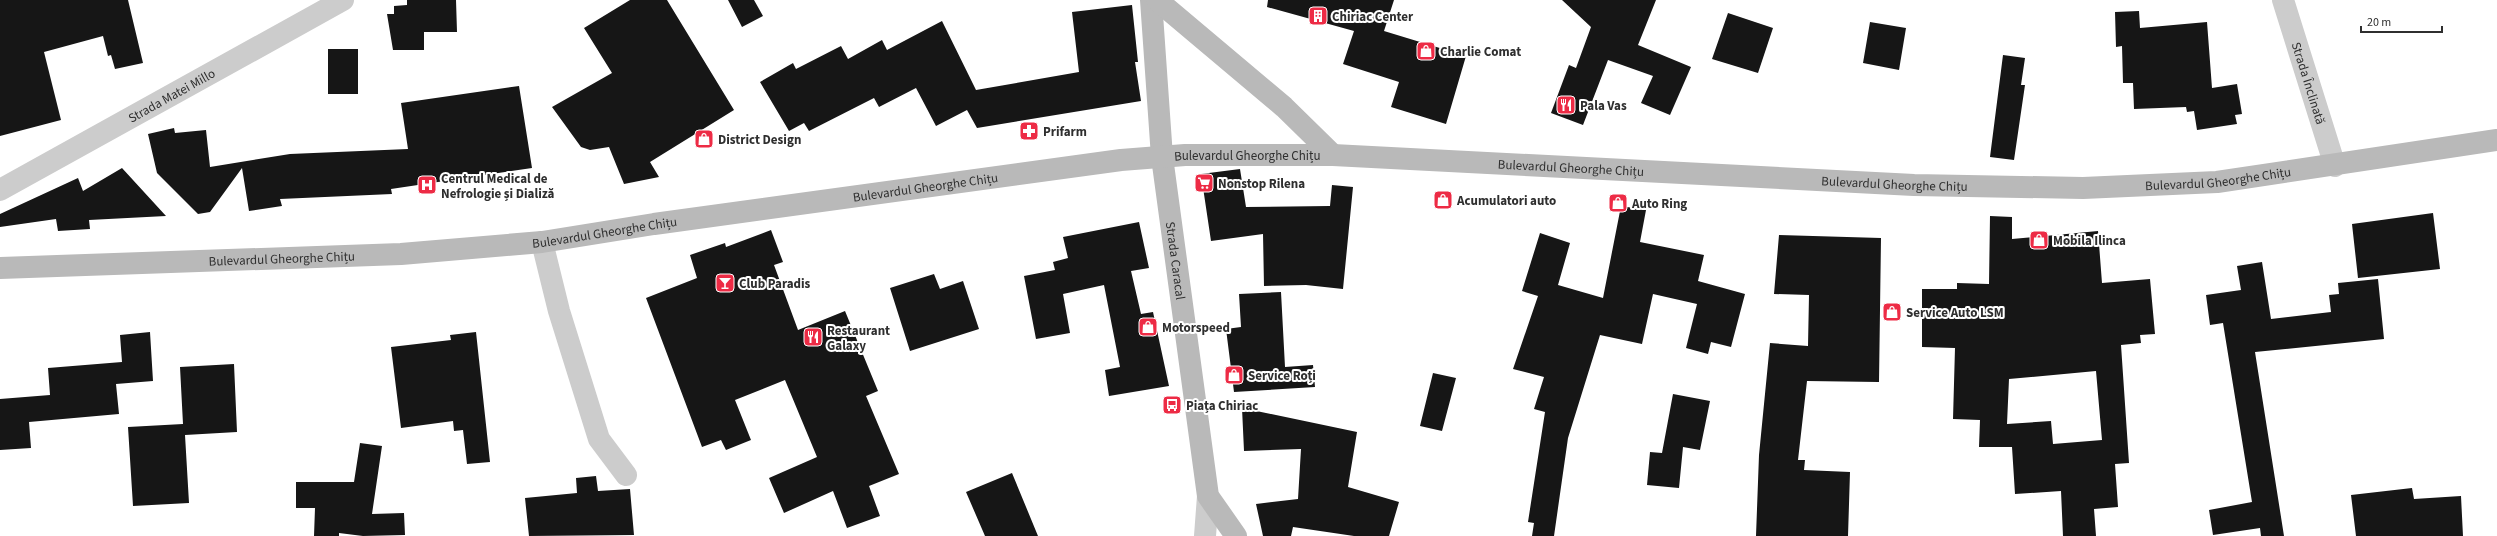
<svg xmlns="http://www.w3.org/2000/svg" width="2497" height="536" font-family="'Source Sans 3',sans-serif">
<style>
.building{fill:#161616;fill-rule:evenodd}
.lines{fill:none;stroke-linecap:round;stroke-linejoin:round}
.minor{stroke:#ccc;stroke-width:22}
.tertiary{stroke:#ccc;stroke-width:22}
.secondary{stroke:#b9b9b9;stroke-width:22}
.labels{text-anchor:middle;stroke-width:4;stroke-linejoin:round;paint-order:stroke}
.poi-label{font-size:13px;font-weight:bold;fill:#2f2f2f;stroke:#fff;text-anchor:start}
.street-label{font-size:13px;fill:#2f2f2f;stroke:#fff}
</style>
<rect width="100%" height="100%" fill="#fff"/>
<path class="building" d="M 0,0 L 128,0 L 143,63 L 115,69 L 111,55 L 108,56 L 103,36 L 44,52 L 61,120 L 0,136 Z
M 407,0 L 456,0 L 457,32 L 424,32 L 424,50 L 393,50 L 387,14 L 394,14 L 394,6 L 407,5 Z
M 630,0 L 667,0 L 734,110 L 650,162 L 659,177 L 624,184 L 609,147 L 590,150 L 581,147 L 552,107 L 612,73 L 584,28 Z
M 728,0 L 754,0 L 763,16 L 742,27 Z
M 1268,0 L 1394,0 L 1384,31 L 1466,56 L 1446,124 L 1391,107 L 1399,82 L 1343,64 L 1354,31 L 1267,7 Z
M 1562,0 L 1656,0 L 1638,45 L 1691,67 L 1670,115 L 1641,103 L 1653,76 L 1608,60 L 1583,125 L 1551,113 L 1569,65 L 1576,68 L 1591,27 Z
M 1132,5 L 1138,62 L 1135,62 L 1141,101 L 977,128 L 967,110 L 936,126 L 916,88 L 879,107 L 874,98 L 809,131 L 804,123 L 789,131 L 760,82 L 793,63 L 796,69 L 841,46 L 848,59 L 882,40 L 887,50 L 942,21 L 976,90 L 1079,72 L 1072,12 Z
M 2139,11 L 2140,28 L 2207,22 L 2212,88 L 2237,84 L 2242,114 L 2235,115 L 2237,124 L 2197,130 L 2194,111 L 2187,112 L 2186,107 L 2134,109 L 2133,83 L 2123,83 L 2122,46 L 2116,47 L 2115,12 Z
M 1728,13 L 1773,28 L 1758,73 L 1712,59 Z
M 1870,22 L 1906,28 L 1899,70 L 1863,63 Z
M 328,49 L 358,49 L 358,94 L 328,94 Z
M 2003,55 L 2025,58 L 2021,85 L 2025,85 L 2014,160 L 1990,157 Z
M 519,86 L 532,168 L 391,189 L 392,194 L 280,199 L 282,206 L 249,211 L 242,168 L 210,212 L 198,214 L 157,173 L 148,134 L 174,128 L 175,133 L 206,130 L 210,167 L 290,154 L 408,149 L 401,103 Z
M 122,168 L 166,216 L 89,220 L 90,229 L 58,231 L 56,219 L 0,227 L 0,214 L 78,178 L 83,191 Z
M 1240,169 L 1246,207 L 1330,206 L 1332,185 L 1353,187 L 1343,289 L 1306,285 L 1264,286 L 1263,234 L 1211,241 L 1201,174 Z
M 1621,206 L 1646,210 L 1640,242 L 1704,255 L 1698,281 L 1745,294 L 1731,347 L 1711,342 L 1708,354 L 1686,348 L 1697,304 L 1653,294 L 1642,344 L 1600,335 L 1568,438 L 1554,536 L 1532,536 L 1534,523 L 1528,522 L 1545,412 L 1534,409 L 1544,377 L 1513,369 L 1538,296 L 1522,291 L 1540,233 L 1570,243 L 1558,285 L 1603,298 Z
M 2433,213 L 2440,269 L 2358,278 L 2352,224 Z
M 1990,216 L 2012,217 L 2012,239 L 2098,231 L 2102,283 L 2150,279 L 2155,334 L 2140,335 L 2141,343 L 2121,345 L 2129,463 L 2115,464 L 2118,507 L 2094,509 L 2096,536 L 2063,536 L 2061,491 L 2015,494 L 2012,447 L 1979,447 L 1980,420 L 1953,419 L 1955,348 L 1922,347 L 1922,289 L 1957,289 L 1957,283 L 1989,284 ZM 2096,371 L 2102,440 L 2053,444 L 2051,421 L 2007,424 L 2009,379 Z
M 1139,222 L 1149,268 L 1131,271 L 1141,314 L 1153,312 L 1169,386 L 1109,396 L 1105,370 L 1120,367 L 1104,285 L 1063,294 L 1070,333 L 1036,339 L 1024,276 L 1055,270 L 1053,262 L 1068,258 L 1063,237 Z
M 771,230 L 783,262 L 774,265 L 798,330 L 845,311 L 878,391 L 866,396 L 899,474 L 869,486 L 880,516 L 847,528 L 833,491 L 784,513 L 769,478 L 817,457 L 785,380 L 735,400 L 751,440 L 726,450 L 721,440 L 702,447 L 646,298 L 697,278 L 690,255 L 725,243 L 726,247 Z
M 1779,235 L 1881,238 L 1879,382 L 1807,381 L 1798,460 L 1805,460 L 1804,470 L 1850,472 L 1848,536 L 1756,536 L 1759,455 L 1770,343 L 1808,346 L 1809,295 L 1774,294 Z
M 2262,262 L 2271,319 L 2331,312 L 2329,295 L 2339,294 L 2338,283 L 2378,279 L 2384,339 L 2255,352 L 2284,536 L 2261,536 L 2260,528 L 2213,535 L 2209,510 L 2252,502 L 2223,323 L 2210,325 L 2206,295 L 2241,290 L 2237,266 Z
M 934,274 L 940,289 L 963,281 L 979,329 L 910,351 L 890,288 Z
M 1281,292 L 1285,367 L 1313,365 L 1315,387 L 1234,392 L 1226,329 L 1241,327 L 1239,294 Z
M 150,332 L 153,381 L 116,384 L 119,414 L 29,422 L 31,448 L 0,450 L 0,399 L 50,395 L 48,368 L 122,362 L 120,335 Z
M 476,332 L 490,462 L 467,464 L 463,430 L 454,431 L 453,421 L 401,428 L 391,347 L 451,340 L 450,335 Z
M 234,364 L 237,432 L 185,435 L 189,503 L 133,506 L 128,427 L 183,424 L 180,367 Z
M 1433,373 L 1456,378 L 1442,431 L 1420,426 Z
M 1673,394 L 1710,401 L 1700,450 L 1683,447 L 1679,488 L 1647,485 L 1650,452 L 1662,453 Z
M 1242,408 L 1357,432 L 1348,487 L 1399,502 L 1389,536 L 1354,536 L 1293,527 L 1291,536 L 1263,536 L 1256,504 L 1298,499 L 1301,449 L 1244,451 Z
M 360,443 L 382,446 L 372,514 L 404,513 L 405,535 L 363,536 L 339,533 L 339,536 L 314,536 L 315,508 L 296,508 L 296,482 L 354,482 Z
M 1012,473 L 1038,536 L 985,536 L 966,492 Z
M 596,476 L 598,491 L 630,489 L 634,535 L 529,536 L 525,498 L 577,493 L 576,478 Z
M 2412,488 L 2414,499 L 2461,496 L 2463,536 L 2356,536 L 2351,495 Z"/>
<g class="lines">
<g class="minor">
<path id="s1" d="M 2283,0 L 2335,166"/>
<path id="s2" d="M 0,190 L 343,0"/>
<path d="M 542,242 L 559,311 L 599,439 L 626,475"/>
</g>
<path class="tertiary" d="M 1205,536 L 1208,496"/>
<g class="secondary">
<path id="s3" d="M 1151,0 L 1162,157 L 1208,496 L 1236,536"/>
<path d="M 1157,0 L 1284,107 L 1333,155"/>
<path id="s4" d="M 0,268 L 401,254 L 542,242 L 654,224 L 1121,160 L 1185,155 L 1333,155 L 1914,185 L 2083,188 L 2217,182 L 2497,140"/>
</g>
</g>
<defs>
<symbol id="building-square" viewBox="-11 -11 22 22"><rect x="-9" y="-9" width="18" height="18" rx="4" fill="#ed2b45" stroke="#fff"/><path d="M-4-6H4V6H1V3H-1V6H-4ZM-2.5-4.3h1.7v1.8h-1.7ZM.8-4.3h1.7v1.8H.8ZM-2.5-1h1.7V.8h-1.7ZM.8-1h1.7V.8H.8Z" fill="#fff"/></symbol>
<symbol id="shop-square" viewBox="-11 -11 22 22"><rect x="-9" y="-9" width="18" height="18" rx="4" fill="#ed2b45" stroke="#fff"/><path d="M-5-2.5h2.3a2.7 3.5 0 0 1 5.4 0H5L5.5 6h-11ZM-1.5-2.5h3a1.5 2.3 0 0 0-3 0Z" fill="#fff"/></symbol>
<symbol id="restaurant-square" viewBox="-11 -11 22 22"><rect x="-9" y="-9" width="18" height="18" rx="4" fill="#ed2b45" stroke="#fff"/><path d="M-5-6h1v4h1v-4h1v4h1v-4h1v5L-1.5 .5V6h-2V.5L-5-1ZM5-6V6H3V1.5H1.5Q1.5-4 5-6Z" fill="#fff"/></symbol>
<symbol id="pharmacy-square" viewBox="-11 -11 22 22"><rect x="-9" y="-9" width="18" height="18" rx="4" fill="#ed2b45" stroke="#fff"/><path d="M-2-6h4v4h4v4h-4v4h-4v-4h-4v-4h4Z" fill="#fff"/></symbol>
<symbol id="supermarket-square" viewBox="-11 -11 22 22"><rect x="-9" y="-9" width="18" height="18" rx="4" fill="#ed2b45" stroke="#fff"/><path d="M-6-5.5h2.5l.6 2H6L4.5 2H-2.5L-4.4-4H-6ZM-1.5 3.2a1.3 1.3 0 1 0 .1 0ZM3 3.2a1.3 1.3 0 1 0 .1 0Z" fill="#fff"/></symbol>
<symbol id="hospital-square" viewBox="-11 -11 22 22"><rect x="-9" y="-9" width="18" height="18" rx="4" fill="#ed2b45" stroke="#fff"/><path d="M-5-5h3v3.5h4V-5h3V5h-3V1.5h-4V5h-3Z" fill="#fff"/></symbol>
<symbol id="bar-square" viewBox="-11 -11 22 22"><rect x="-9" y="-9" width="18" height="18" rx="4" fill="#ed2b45" stroke="#fff"/><path d="M-6-5H6L.8 .8V4.5H3.5V6h-7V4.5H-.8V.8Z" fill="#fff"/></symbol>
<symbol id="bus-square" viewBox="-11 -11 22 22"><rect x="-9" y="-9" width="18" height="18" rx="4" fill="#ed2b45" stroke="#fff"/><path d="M-5-6H5V4H4V6H2V4H-2V6H-4V4H-5ZM-3.5-4V0h7V-4ZM-3.5 1.2v1.5H-2V1.2ZM2 1.2v1.5H3.5V1.2Z" fill="#fff"/></symbol>
</defs>
<g fill-rule="evenodd">
<use href="#building-square" x="1307" y="5" width="22" height="22"/>
<use href="#shop-square" x="1415" y="40" width="22" height="22"/>
<use href="#restaurant-square" x="1555" y="94" width="22" height="22"/>
<use href="#pharmacy-square" x="1018" y="120" width="22" height="22"/>
<use href="#shop-square" x="693" y="128" width="22" height="22"/>
<use href="#supermarket-square" x="1193" y="172" width="22" height="22"/>
<use href="#hospital-square" x="416" y="174" width="22" height="22"/>
<use href="#shop-square" x="1432" y="189" width="22" height="22"/>
<use href="#shop-square" x="1607" y="192" width="22" height="22"/>
<use href="#shop-square" x="2028" y="229" width="22" height="22"/>
<use href="#bar-square" x="714" y="272" width="22" height="22"/>
<use href="#shop-square" x="1881" y="301" width="22" height="22"/>
<use href="#shop-square" x="1137" y="316" width="22" height="22"/>
<use href="#restaurant-square" x="802" y="326" width="22" height="22"/>
<use href="#shop-square" x="1223" y="364" width="22" height="22"/>
<use href="#bus-square" x="1161" y="394" width="22" height="22"/>
</g>
<g class="labels">
<g class="poi-label">
<text x="1332" y="21">Chiriac Center</text>
<text x="1440" y="56">Charlie Comat</text>
<text x="1580" y="110">Pala Vas</text>
<text x="1043" y="136">Prifarm</text>
<text x="718" y="144">District Design</text>
<text x="441" y="183">Centrul Medical de<tspan x="441" dy="15">Nefrologie și Dializă</tspan></text>
<text x="1218" y="188">Nonstop Rilena</text>
<text x="1457" y="205">Acumulatori auto</text>
<text x="1632" y="208">Auto Ring</text>
<text x="2053" y="245">Mobila Ilinca</text>
<text x="739" y="288">Club Paradis</text>
<text x="1906" y="317">Service Auto LSM</text>
<text x="1162" y="332">Motorspeed</text>
<text x="827" y="335">Restaurant<tspan x="827" dy="15">Galaxy</tspan></text>
<text x="1248" y="380">Service Roți</text>
<text x="1186" y="410">Piața Chiriac</text>
</g>
<g class="street-label">
<text dy="5" stroke="none"><textPath href="#s1" startOffset="87">Strada Înclinată</textPath></text>
<text dy="5" stroke="none"><textPath href="#s2" startOffset="196">Strada Matei Millo</textPath></text>
<text dy="5" stroke="none"><textPath href="#s4" startOffset="1254">Bulevardul Gheorghe Chițu</textPath></text>
<text dy="5" stroke="none"><textPath href="#s4" startOffset="1578">Bulevardul Gheorghe Chițu</textPath></text>
<text dy="5" stroke="none"><textPath href="#s4" startOffset="2226">Bulevardul Gheorghe Chițu</textPath></text>
<text dy="5" stroke="none"><textPath href="#s4" startOffset="1902">Bulevardul Gheorghe Chițu</textPath></text>
<text dy="5" stroke="none"><textPath href="#s4" startOffset="930">Bulevardul Gheorghe Chițu</textPath></text>
<text dy="5" stroke="none"><textPath href="#s4" startOffset="606">Bulevardul Gheorghe Chițu</textPath></text>
<text dy="5" stroke="none"><textPath href="#s4" startOffset="282">Bulevardul Gheorghe Chițu</textPath></text>
<text dy="5" stroke="none"><textPath href="#s3" startOffset="262">Strada Caracal</textPath></text>
</g>
</g>
<path d="M2361 26v6h81v-6" fill="none" stroke="#2f2f2f" stroke-width="2"/>
<text x="2367" y="26" font-size="12" fill="#2f2f2f" stroke="#ffffff" stroke-width="3" paint-order="stroke">20 m</text>
</svg>
